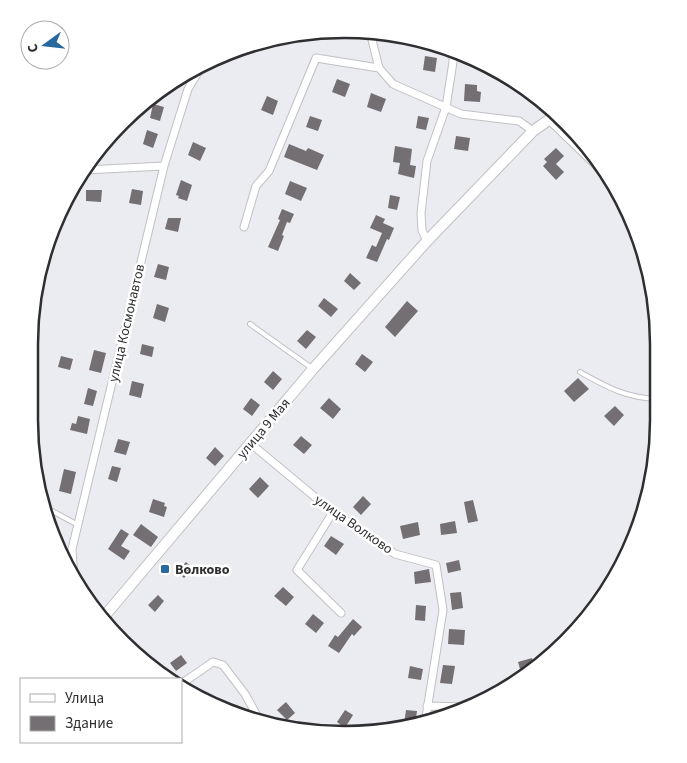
<svg xmlns="http://www.w3.org/2000/svg" width="687" height="763" font-family="'Source Sans 3',sans-serif">
<style>
.building{fill:#736f72}
.lines{fill:none;stroke-linecap:round;stroke-linejoin:round}
.service-casing{stroke:#c0c0c5;stroke-width:6}
.minor-casing{stroke:#c0c0c5;stroke-width:9}
.secondary-casing{stroke:#c0c0c5;stroke-width:12}
.service{stroke:#fff;stroke-width:4}
.minor{stroke:#fff;stroke-width:7}
.secondary{stroke:#fff;stroke-width:10}
.poi-dot{fill:#27689e;stroke:#fff;stroke-width:2}
.labels{text-anchor:middle;stroke-width:5;stroke-linejoin:round;paint-order:stroke}
.street-label{font-size:14px;fill:#2f2f31;stroke:#fff}
.poi-label{font-size:14px;font-weight:bold;fill:#2f2f31;stroke:#fff;text-anchor:start}
.rim{fill:none;stroke:#2f2f31;stroke-width:2.5}
</style>
<rect width="100%" height="100%" fill="#ebecf1"/>
<path class="building" d="M 425,56 L 437,58 L 435,72 L 423,70 Z
M 337,79 L 350,84 L 345,97 L 332,92 Z
M 465,84 L 477,85 L 477,91 L 481,92 L 480,102 L 464,101 Z
M 371,93 L 386,99 L 381,112 L 367,107 Z
M 267,96 L 278,101 L 273,115 L 261,110 Z
M 153,104 L 164,107 L 160,121 L 150,118 Z
M 310,116 L 322,120 L 318,131 L 306,127 Z
M 418,116 L 429,118 L 426,130 L 416,128 Z
M 147,130 L 158,134 L 153,148 L 143,144 Z
M 456,136 L 470,138 L 468,151 L 454,149 Z
M 193,142 L 206,148 L 200,161 L 188,155 Z
M 289,144 L 306,151 L 308,148 L 324,155 L 317,170 L 284,157 Z
M 395,146 L 412,149 L 410,165 L 416,166 L 414,178 L 398,174 L 400,163 L 393,162 Z
M 556,148 L 564,156 L 556,164 L 564,172 L 556,180 L 543,166 L 547,162 L 544,159 Z
M 181,180 L 192,185 L 187,201 L 178,198 L 179,196 L 176,195 Z
M 290,181 L 307,188 L 301,201 L 285,194 Z
M 132,189 L 143,191 L 141,205 L 129,203 Z
M 86,190 L 102,190 L 101,202 L 86,201 Z
M 390,195 L 400,197 L 397,210 L 388,208 Z
M 282,209 L 294,214 L 290,223 L 287,222 L 282,235 L 284,236 L 278,251 L 268,247 L 280,220 L 278,219 Z
M 376,215 L 385,219 L 383,223 L 394,228 L 389,240 L 387,239 L 377,262 L 366,258 L 372,245 L 376,247 L 382,233 L 370,228 Z
M 168,218 L 181,218 L 178,232 L 165,229 Z
M 158,264 L 169,267 L 166,280 L 154,277 Z
M 350,273 L 361,283 L 354,290 L 344,281 Z
M 324,298 L 338,309 L 331,317 L 318,306 Z
M 407,301 L 418,311 L 395,337 L 385,327 Z
M 157,304 L 169,308 L 165,322 L 153,318 Z
M 307,330 L 316,337 L 306,349 L 297,341 Z
M 142,344 L 154,347 L 152,357 L 140,354 Z
M 94,350 L 106,353 L 101,373 L 89,370 Z
M 362,354 L 373,362 L 365,372 L 355,364 Z
M 61,356 L 73,359 L 70,370 L 58,367 Z
M 273,371 L 282,379 L 273,390 L 264,382 Z
M 578,378 L 589,389 L 574,402 L 564,391 Z
M 132,381 L 144,384 L 141,398 L 129,395 Z
M 88,388 L 97,391 L 93,406 L 84,404 Z
M 251,398 L 260,405 L 252,416 L 243,409 Z
M 329,398 L 341,409 L 333,419 L 320,408 Z
M 615,406 L 624,415 L 614,426 L 604,416 Z
M 78,416 L 90,419 L 87,434 L 70,430 L 72,423 L 76,424 Z
M 301,436 L 312,445 L 304,454 L 293,445 Z
M 118,439 L 130,442 L 126,455 L 114,452 Z
M 215,447 L 224,456 L 215,466 L 206,458 Z
M 112,466 L 121,468 L 117,482 L 108,479 Z
M 64,469 L 76,472 L 71,494 L 59,491 Z
M 260,477 L 269,486 L 258,498 L 249,489 Z
M 363,496 L 371,504 L 361,515 L 353,507 Z
M 153,499 L 165,503 L 164,506 L 167,507 L 164,517 L 149,512 Z
M 473,500 L 478,521 L 468,523 L 464,502 Z
M 455,521 L 457,533 L 441,535 L 440,524 Z
M 418,522 L 420,535 L 403,539 L 400,526 Z
M 141,524 L 158,537 L 151,547 L 133,535 Z
M 121,529 L 129,534 L 121,546 L 130,551 L 124,560 L 108,549 Z
M 331,536 L 344,544 L 336,555 L 324,546 Z
M 459,560 L 461,570 L 448,573 L 446,563 Z
M 186,562 L 193,568 L 184,578 L 177,571 Z
M 429,569 L 431,582 L 415,584 L 414,572 Z
M 283,587 L 294,597 L 286,606 L 274,596 Z
M 461,592 L 463,608 L 452,610 L 450,593 Z
M 158,595 L 164,601 L 155,612 L 148,605 Z
M 416,605 L 426,606 L 425,621 L 415,620 Z
M 313,614 L 324,623 L 316,633 L 305,624 Z
M 353,619 L 362,627 L 354,636 L 352,634 L 339,653 L 328,646 L 335,635 L 338,637 Z
M 449,629 L 465,630 L 464,645 L 448,644 Z
M 181,655 L 187,663 L 176,671 L 170,663 Z
M 532,658 L 534,667 L 522,676 L 518,662 Z
M 443,665 L 455,666 L 452,684 L 440,683 Z
M 410,666 L 423,669 L 421,680 L 408,678 Z
M 286,702 L 295,713 L 287,720 L 277,710 Z
M 345,710 L 353,715 L 345,728 L 337,722 Z
M 406,710 L 417,711 L 415,725 L 404,725 Z"/>
<g class="lines">
<defs>
<path id="service" d="M 548,121 L 606,177
M 250,324 L 313,369
M 580,372 C 607,387 626,398 658,399
M 43,506 L 78,525"/>
<path id="minor" d="M 370,32 L 379,68 L 393,84 L 461,114 L 519,121 L 533,131
M 85,170 L 164,166
M 244,227 L 256,186 L 269,171 L 316,58 L 379,68
M 427,241 L 422,230 L 421,213 L 427,161 L 446,107 L 453,62 L 453,55
M 250,443 L 333,512 L 395,554 L 436,565 L 443,610 L 425,723
M 333,512 L 297,570 L 341,613
M 74,579 L 72,549 L 164,166 L 188,89 L 199,71
M 135,652 L 149,666
M 181,684 L 213,662 L 223,665 L 245,694 L 260,721
M 427,706 L 469,707"/>
<path id="secondary" d="M 102,619 L 313,369 L 427,241 L 533,131 L 553,117"/>
</defs>
<use href="#service" class="service-casing"/>
<use href="#minor" class="minor-casing"/>
<use href="#secondary" class="secondary-casing"/>
<use href="#service" class="service"/>
<use href="#minor" class="minor"/>
<use href="#secondary" class="secondary"/>
</g>
<rect class="poi-dot" x="160" y="564" width="10" height="10" rx="2.5"/>
<g class="labels">
<g class="street-label">
<text transform="translate(126 323) rotate(-77)" y="5">улица Космонавтов</text>
<text transform="translate(263 428) rotate(-50)" y="5">улица 9 Мая</text>
<text transform="translate(354 524) rotate(35)" y="5">улица Волково</text>
</g>
<g class="poi-label">
<text x="175" y="574">Волково</text>
</g>
</g>
<path d="M0 0H687V763H0ZM344 38H344A306 306 0 0 1 650 344V420A306 306 0 0 1 344 726H344A306 306 0 0 1 38 420V344A306 306 0 0 1 344 38Z" fill="#fff" fill-rule="evenodd"/>
<path class="rim" d="M344 38H344A306 306 0 0 1 650 344V420A306 306 0 0 1 344 726H344A306 306 0 0 1 38 420V344A306 306 0 0 1 344 38Z"/>
<rect x="20" y="678" width="162" height="65" fill="#ffffff" stroke="#acacad"/>
<rect x="30" y="694" width="25" height="8" fill="#ffffff" stroke="#acacad"/>
<text x="65" y="703" font-size="15" fill="#2f2f31">Улица</text>
<rect x="30" y="716" width="25" height="15" fill="#736f72" stroke="#acacad"/>
<text x="65" y="728" font-size="15" fill="#2f2f31">Здание</text>
<g transform="translate(45 45) rotate(255)"><circle r="24" fill="#ffffff" stroke="#acacad"/>
<path d="M0-4L9 19L0 12L-9 19Z" fill="#27689e"/>
<text y="-8" font-size="14" font-weight="bold" text-anchor="middle" fill="#2f2f31">С</text>
</g>
</svg>
